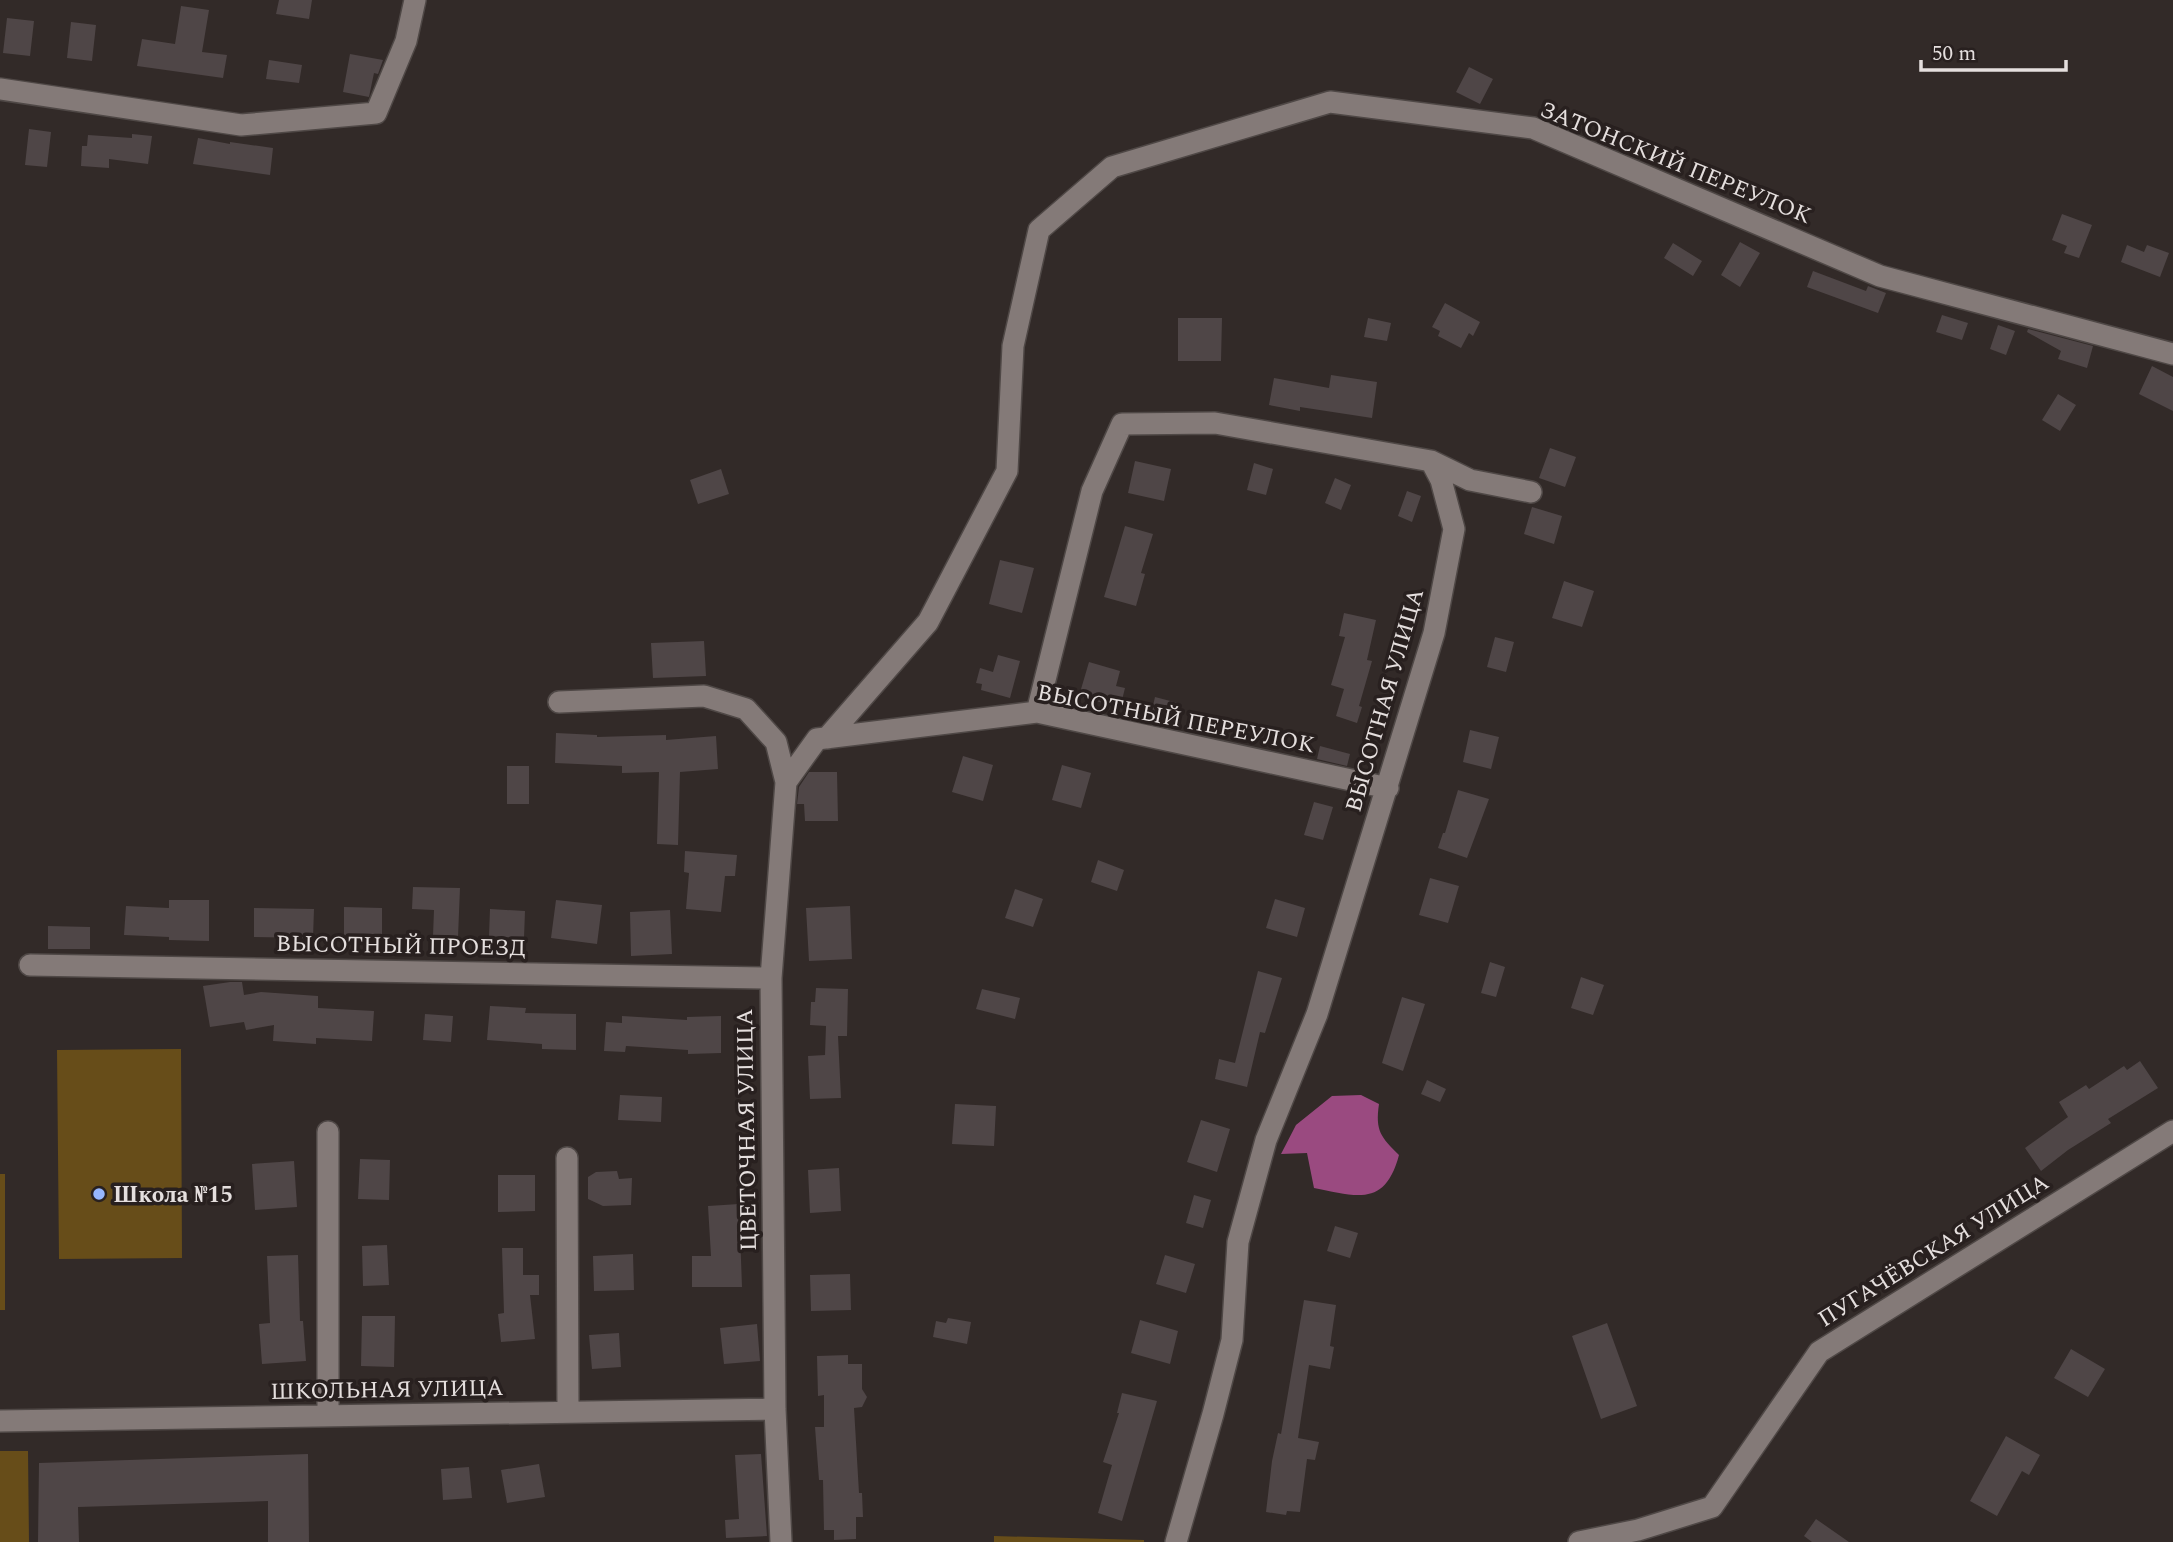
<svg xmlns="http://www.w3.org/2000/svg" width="2173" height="1542" font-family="Spectral,serif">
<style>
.green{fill:#674d19}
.water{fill:#9a4a80}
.building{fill:#4f4647}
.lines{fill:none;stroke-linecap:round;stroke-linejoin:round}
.minor-casing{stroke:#4f4846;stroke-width:24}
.minor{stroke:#847a78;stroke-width:21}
.poi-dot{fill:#96b6fd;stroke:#28201f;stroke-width:2.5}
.labels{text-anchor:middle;stroke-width:7;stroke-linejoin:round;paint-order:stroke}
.street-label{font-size:23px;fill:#e5dfde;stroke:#28201f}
.poi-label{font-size:23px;font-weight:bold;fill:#e5dfde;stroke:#28201f;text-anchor:start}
</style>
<rect width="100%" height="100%" fill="#322a28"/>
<path class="green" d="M 181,1049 L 182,1258 L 59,1259 L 57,1050 Z
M 0,1174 L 5,1174 L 5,1310 L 0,1310 Z
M 0,1451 L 28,1451 L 29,1542 L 0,1542 Z
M 994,1536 L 1144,1540 L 1144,1542 L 994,1542 Z"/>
<path class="water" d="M 1361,1095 L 1379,1104 C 1375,1131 1381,1137 1399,1155 C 1385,1208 1356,1196 1314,1188 L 1307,1153 L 1281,1154 L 1296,1125 L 1332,1096 Z"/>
<path class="building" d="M 279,0 L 312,0 L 309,19 L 276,14 Z
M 181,6 L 209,10 L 202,52 L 227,55 L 223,78 L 137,66 L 142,39 L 175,44 Z
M 7,18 L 34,21 L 30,56 L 3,53 Z
M 71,22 L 96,25 L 92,61 L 67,58 Z
M 350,54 L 383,60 L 378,74 L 374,73 L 369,97 L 343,92 Z
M 269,60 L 302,65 L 299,83 L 266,79 Z
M 1469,67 L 1493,79 L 1480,104 L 1456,92 Z
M 29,129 L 51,132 L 47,167 L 25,165 Z
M 132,134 L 152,136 L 148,164 L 109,159 L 109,168 L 81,166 L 82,146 L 87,146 L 88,135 L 132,138 Z
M 198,138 L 230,144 L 230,142 L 273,148 L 270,175 L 193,164 Z
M 2062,214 L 2092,225 L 2079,258 L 2064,253 L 2067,246 L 2052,240 Z
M 1740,242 L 1760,253 L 1740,287 L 1721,275 Z
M 1673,243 L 1702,261 L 1693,276 L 1664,258 Z
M 2127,245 L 2144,252 L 2147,245 L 2169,253 L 2160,277 L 2121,262 Z
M 1813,271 L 1866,291 L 1868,286 L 1886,293 L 1878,313 L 1807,287 Z
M 1445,303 L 1480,322 L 1473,336 L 1469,333 L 1461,348 L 1438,336 L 1440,331 L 1432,327 Z
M 1942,315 L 1968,323 L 1962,340 L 1936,332 Z
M 1178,318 L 1222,318 L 1221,361 L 1178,361 Z
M 1368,318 L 1391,323 L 1387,341 L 1364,337 Z
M 1998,325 L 2015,331 L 2006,355 L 1990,349 Z
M 2028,329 L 2093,346 L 2087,368 L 2058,359 L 2061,351 L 2027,332 Z
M 2152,366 L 2173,377 L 2173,411 L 2139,394 Z
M 1331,375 L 1377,382 L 1372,418 L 1300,407 L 1300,411 L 1269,405 L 1274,378 L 1329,388 Z
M 2058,394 L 2076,405 L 2060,431 L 2042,420 Z
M 1550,448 L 1576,457 L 1565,487 L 1539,478 Z
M 1135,461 L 1171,469 L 1164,501 L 1128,493 Z
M 1254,463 L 1273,469 L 1266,495 L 1247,490 Z
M 721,469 L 729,494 L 698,504 L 690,480 Z
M 1335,478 L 1351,485 L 1341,510 L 1325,503 Z
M 1407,491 L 1421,496 L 1412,522 L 1398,516 Z
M 1532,507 L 1562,516 L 1554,544 L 1524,534 Z
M 1125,526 L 1153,534 L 1141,573 L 1145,574 L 1136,606 L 1104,597 Z
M 1000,560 L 1034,568 L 1022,613 L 989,604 Z
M 1564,581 L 1594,591 L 1582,627 L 1552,618 Z
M 1344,613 L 1376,620 L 1367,660 L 1372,661 L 1359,706 L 1362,707 L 1357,723 L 1336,716 L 1344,689 L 1331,685 L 1345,637 L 1339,636 Z
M 1495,637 L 1514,642 L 1506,672 L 1487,667 Z
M 704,641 L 706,676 L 653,678 L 651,643 Z
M 998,655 L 1020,661 L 1010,698 L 981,690 L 982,684 L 976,683 L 980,668 L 993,672 Z
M 1089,662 L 1120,671 L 1116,686 L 1125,688 L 1120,708 L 1079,696 Z
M 1155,697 L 1178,703 L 1171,728 L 1149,723 Z
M 1470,730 L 1499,737 L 1491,769 L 1463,762 Z
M 556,733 L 597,735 L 597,737 L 666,735 L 666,740 L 716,736 L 718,769 L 680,772 L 678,845 L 657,844 L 659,772 L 622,773 L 622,766 L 555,763 Z
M 1320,746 L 1350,754 L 1347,766 L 1317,759 Z
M 963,756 L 993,765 L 983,801 L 952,792 Z
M 1062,765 L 1091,773 L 1081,808 L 1052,800 Z
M 507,766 L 529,766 L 529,804 L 507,804 Z
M 809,772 L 837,772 L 838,821 L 805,821 L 804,804 L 797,804 L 799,787 Z
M 1458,790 L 1489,799 L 1467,858 L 1438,848 L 1443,833 L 1445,833 Z
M 1314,802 L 1333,807 L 1323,840 L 1304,835 Z
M 685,851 L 737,855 L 735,876 L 725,876 L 721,912 L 686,909 L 689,873 L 684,872 Z
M 1098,860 L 1124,870 L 1117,891 L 1091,882 Z
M 1430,878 L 1459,886 L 1448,923 L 1419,915 Z
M 413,887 L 460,888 L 458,937 L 433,936 L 434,910 L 412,909 Z
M 1015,889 L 1043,899 L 1033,927 L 1005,918 Z
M 1275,899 L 1305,908 L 1297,937 L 1266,928 Z
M 169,900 L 209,900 L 209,941 L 169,940 L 169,937 L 124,935 L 126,906 L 169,908 Z
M 556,900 L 602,905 L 597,944 L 551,938 Z
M 850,906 L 852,959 L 809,961 L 806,908 Z
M 344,907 L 382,908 L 382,942 L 344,942 Z
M 254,908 L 314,909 L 313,938 L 254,937 Z
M 490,909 L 525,911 L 524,938 L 489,936 Z
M 670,910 L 672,954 L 631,956 L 630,912 Z
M 48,926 L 90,927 L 90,949 L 48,949 Z
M 1490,962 L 1505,967 L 1496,997 L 1481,993 Z
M 1258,971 L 1282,978 L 1265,1033 L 1260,1032 L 1247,1087 L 1215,1079 L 1219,1059 L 1235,1063 Z
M 1581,977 L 1604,985 L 1593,1015 L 1571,1008 Z
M 230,982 L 242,982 L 244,995 L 261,992 L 318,996 L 318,1008 L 374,1011 L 372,1041 L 316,1038 L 316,1044 L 273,1041 L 274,1025 L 246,1030 L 244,1022 L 210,1027 L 203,986 Z
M 816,988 L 848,989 L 847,1036 L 838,1036 L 841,1098 L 810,1099 L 808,1056 L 825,1055 L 826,1026 L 810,1025 L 811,1002 L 815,1002 Z
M 982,989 L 1020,998 L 1015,1019 L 976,1009 Z
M 1402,997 L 1425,1004 L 1403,1071 L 1382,1063 Z
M 490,1006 L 526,1008 L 525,1013 L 576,1014 L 576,1050 L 542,1049 L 542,1044 L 487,1040 Z
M 425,1014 L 453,1016 L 451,1042 L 423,1040 Z
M 622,1016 L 687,1020 L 687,1017 L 721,1016 L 721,1053 L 688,1054 L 688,1050 L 626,1046 L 625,1052 L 604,1051 L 606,1022 L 622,1023 Z
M 2140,1061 L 2158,1088 L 2108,1119 L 2111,1123 L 2068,1150 L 2041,1171 L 2025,1148 L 2068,1117 L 2059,1102 L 2086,1085 L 2089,1089 L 2124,1066 L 2127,1070 Z
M 1427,1080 L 1446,1089 L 1440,1102 L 1421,1094 Z
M 620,1095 L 662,1097 L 661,1122 L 618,1120 Z
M 955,1104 L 996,1106 L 994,1146 L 952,1144 Z
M 1201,1120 L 1230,1129 L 1217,1172 L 1187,1162 Z
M 360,1159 L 390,1160 L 389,1200 L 358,1199 Z
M 294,1161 L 297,1207 L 255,1210 L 252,1164 Z
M 839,1168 L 841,1211 L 810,1213 L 808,1170 Z
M 617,1171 L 619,1179 L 632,1178 L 631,1205 L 603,1206 L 588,1199 L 588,1177 L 596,1172 Z
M 498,1175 L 535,1175 L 535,1211 L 498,1212 Z
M 1194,1195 L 1211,1200 L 1203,1228 L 1186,1223 Z
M 739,1204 L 742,1287 L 692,1287 L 692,1256 L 711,1256 L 708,1206 Z
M 1335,1226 L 1358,1233 L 1350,1258 L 1327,1251 Z
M 387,1245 L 389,1285 L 363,1286 L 362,1246 Z
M 502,1248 L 523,1248 L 523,1275 L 539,1275 L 539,1295 L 530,1295 L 535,1339 L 501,1342 L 498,1314 L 504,1313 Z
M 633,1254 L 634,1290 L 594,1291 L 593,1256 Z
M 298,1255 L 300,1321 L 303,1321 L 306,1361 L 262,1364 L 259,1324 L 270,1323 L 267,1256 Z
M 1165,1255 L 1195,1264 L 1186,1293 L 1156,1284 Z
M 850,1274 L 851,1310 L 811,1311 L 810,1275 Z
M 1304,1300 L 1336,1305 L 1330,1346 L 1334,1347 L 1330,1369 L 1309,1365 L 1298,1438 L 1319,1442 L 1315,1460 L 1307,1459 L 1300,1512 L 1287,1511 L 1286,1515 L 1266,1512 L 1272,1461 L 1278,1433 L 1281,1434 Z
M 362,1316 L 395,1316 L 394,1367 L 361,1366 Z
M 948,1318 L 971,1322 L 967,1344 L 933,1337 L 936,1321 L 946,1323 Z
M 1140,1320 L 1178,1331 L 1170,1364 L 1131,1353 Z
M 1607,1323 L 1637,1406 L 1601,1419 L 1572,1336 Z
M 757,1324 L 760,1361 L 724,1364 L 720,1328 Z
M 619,1333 L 621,1367 L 592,1369 L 589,1335 Z
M 2071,1349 L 2105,1369 L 2088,1397 L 2054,1378 Z
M 848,1355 L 848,1364 L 862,1364 L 862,1389 L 867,1397 L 862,1407 L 854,1408 L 859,1493 L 862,1493 L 863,1517 L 856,1517 L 856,1539 L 834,1540 L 834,1530 L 824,1530 L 823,1480 L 819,1480 L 815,1427 L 824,1427 L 824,1395 L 818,1396 L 817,1356 Z
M 1122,1393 L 1157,1401 L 1122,1521 L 1098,1513 L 1112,1465 L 1103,1462 L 1119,1413 L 1117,1413 Z
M 2006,1436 L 2040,1455 L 2029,1475 L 2022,1471 L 1997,1516 L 1970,1501 Z
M 308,1454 L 309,1542 L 268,1542 L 268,1501 L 78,1507 L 79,1542 L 38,1542 L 39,1463 Z
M 761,1454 L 767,1536 L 726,1538 L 725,1520 L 739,1519 L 735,1455 Z
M 539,1464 L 545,1497 L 507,1503 L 501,1470 Z
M 469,1467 L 472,1498 L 443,1500 L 441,1469 Z
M 1816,1519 L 1849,1542 L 1812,1542 L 1804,1536 Z"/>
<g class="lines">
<defs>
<path id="minor" d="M 0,89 L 241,125 L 376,113 L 406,41 L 415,0
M 559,702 L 704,696 L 746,709 L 776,742 L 786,782
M 1037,712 L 1092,491 L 1122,424 L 1215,423 L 1431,461 L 1470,480 L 1531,492
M 827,738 L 928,622 L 1007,471 L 1013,346 L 1039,230 L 1112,167 L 1330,102 L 1533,128 L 1880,276 L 2173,354
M 30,965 L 771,978
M 567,1158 L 568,1412
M 328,1416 L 328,1132
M 0,1421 L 775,1409
M 781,1542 L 775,1409 L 771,978 L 786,782 L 817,739 L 1037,712 L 1388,788
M 1176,1542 L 1213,1414 L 1232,1340 L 1238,1242 L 1266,1140 L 1317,1014 L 1434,633 L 1454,529 L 1441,480 L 1431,461
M 1579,1542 L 1638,1530 L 1712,1507 L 1819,1352 L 2173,1131"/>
</defs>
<use href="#minor" class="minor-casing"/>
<use href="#minor" class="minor"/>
</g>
<circle class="poi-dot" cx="99" cy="1194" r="7"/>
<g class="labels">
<g class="street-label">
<text transform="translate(1676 162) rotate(22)" y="8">ЗАТОНСКИЙ ПЕРЕУЛОК</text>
<text transform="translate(1384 700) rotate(-74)" y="8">ВЫСОТНАЯ УЛИЦА</text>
<text transform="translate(1176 718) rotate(11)" y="8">ВЫСОТНЫЙ ПЕРЕУЛОК</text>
<text transform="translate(401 945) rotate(1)" y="8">ВЫСОТНЫЙ ПРОЕЗД</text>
<text transform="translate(746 1130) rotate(-91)" y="8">ЦВЕТОЧНАЯ УЛИЦА</text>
<text transform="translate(1933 1250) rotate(-32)" y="8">ПУГАЧЁВСКАЯ УЛИЦА</text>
<text transform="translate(387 1389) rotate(-1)" y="8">ШКОЛЬНАЯ УЛИЦА</text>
</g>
<g class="poi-label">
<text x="113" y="1202">Школа №15</text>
</g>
</g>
<path d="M1921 60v10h145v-10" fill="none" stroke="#e5dfde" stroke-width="3.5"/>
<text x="1932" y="60" font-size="21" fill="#e5dfde" stroke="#28201f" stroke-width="5" paint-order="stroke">50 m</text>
</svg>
